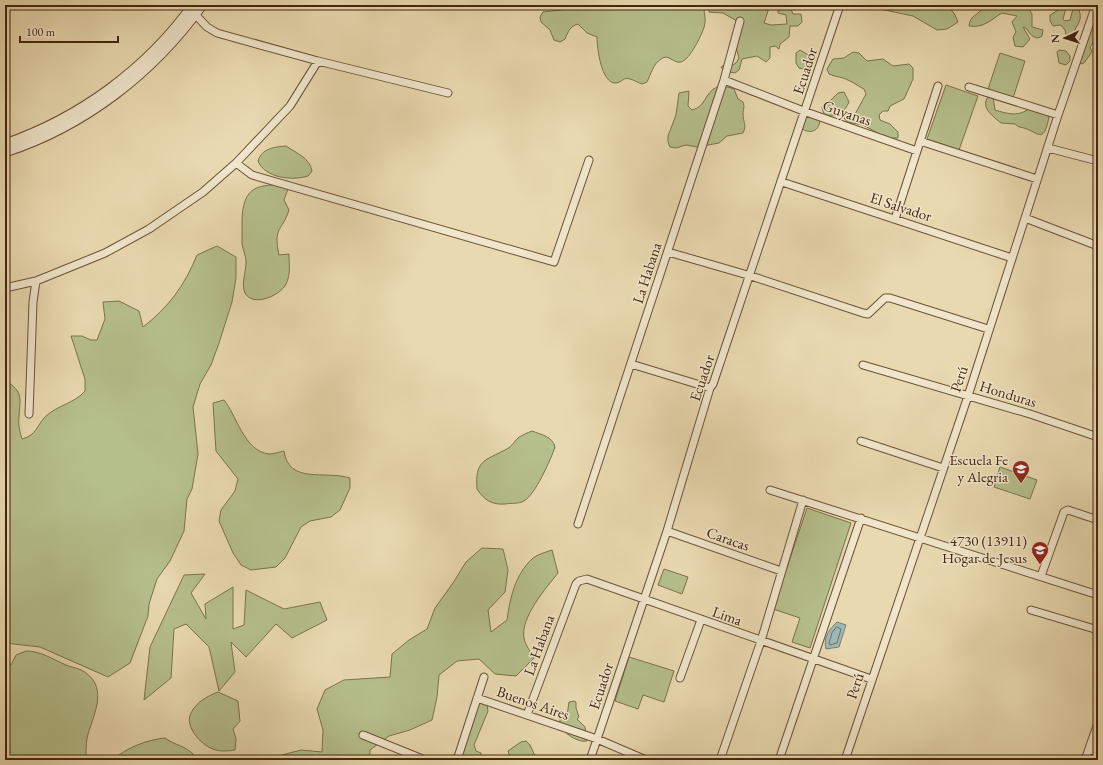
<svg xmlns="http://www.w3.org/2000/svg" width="1103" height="765" font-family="'EB Garamond',serif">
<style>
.green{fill:#b5bf8c;stroke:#7c724d}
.water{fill:#9db7b7;stroke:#797d73}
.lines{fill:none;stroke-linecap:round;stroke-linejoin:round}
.shore{stroke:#706e62;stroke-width:1}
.minor-casing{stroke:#6c5236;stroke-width:9}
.tertiary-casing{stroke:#6c5236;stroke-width:11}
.minor{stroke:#f1e6cc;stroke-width:7}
.tertiary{stroke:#f1e6cc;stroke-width:9}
.labels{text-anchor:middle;stroke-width:3;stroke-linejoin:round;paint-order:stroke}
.street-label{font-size:15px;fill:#43250e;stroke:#f1e6cc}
.poi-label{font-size:15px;fill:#43250e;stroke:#f1e6cc;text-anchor:end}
</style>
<rect width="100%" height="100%" fill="#e9d9b0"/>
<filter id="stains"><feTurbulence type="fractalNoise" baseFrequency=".005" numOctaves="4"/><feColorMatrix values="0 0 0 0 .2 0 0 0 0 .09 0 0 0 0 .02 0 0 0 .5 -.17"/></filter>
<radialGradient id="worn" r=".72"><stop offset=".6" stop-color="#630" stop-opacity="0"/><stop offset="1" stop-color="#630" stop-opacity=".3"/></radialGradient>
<path class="green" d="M 565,5 L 704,5 C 703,11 706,17 705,23 C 704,32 689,61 681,62 C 673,64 669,53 661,59 C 653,64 651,74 647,82 L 642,84 C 636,82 630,77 624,79 C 621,81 619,83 616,83 C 601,84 597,47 597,37 L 587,33 L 578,24 C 570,26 568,32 565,39 L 560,42 L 554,40 L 550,30 L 541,22 L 540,17 L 543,12 L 561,10 Z
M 709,5 L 740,5 L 757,8 L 761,5 L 770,5 L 764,23 L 771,25 L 787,24 L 786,15 L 778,13 L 778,10 L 786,8 L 791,9 L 793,14 L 801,14 L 802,22 L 798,26 L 790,26 L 789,37 L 780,44 L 779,49 L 775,46 L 770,47 L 770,58 L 766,62 L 757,56 L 742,59 L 739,70 L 735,73 L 724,71 L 721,67 L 726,64 L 731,66 L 736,63 L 739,58 L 736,47 L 740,35 L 737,21 L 723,13 L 709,12 Z
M 871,5 L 946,5 L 954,13 L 958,22 L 947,29 L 937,30 L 913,16 L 875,8 Z
M 1002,5 L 1029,9 L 1032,14 L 1032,27 L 1043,30 L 1042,36 C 1036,41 1030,35 1027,29 L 1023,27 L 1030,39 L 1023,47 L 1015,46 L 1013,37 L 1016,32 L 1012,22 L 1017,16 L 1002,13 C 990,20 985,28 969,26 C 970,18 973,17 978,13 C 986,5 991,5 1002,5 Z
M 1063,7 L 1066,8 L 1063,19 L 1065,21 L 1070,20 L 1073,9 L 1079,10 C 1083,20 1077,24 1074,32 L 1076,39 L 1074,41 L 1067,39 L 1065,30 L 1061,25 L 1053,26 L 1050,21 L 1050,15 Z
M 1093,22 L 1098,25 L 1098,36 L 1090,47 L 1092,52 L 1084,63 L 1081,64 L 1079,61 Z
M 800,50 L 810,56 L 811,62 L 808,70 L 799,68 L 796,63 L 796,53 Z
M 1059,50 L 1066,51 L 1070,56 L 1070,61 L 1066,65 L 1059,63 L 1057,52 Z
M 853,52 L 859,53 L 867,61 L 883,59 L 893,66 L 909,64 L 913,68 L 913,79 L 904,99 L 890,106 L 888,111 L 883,111 L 879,115 L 880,120 L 890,124 L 898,132 L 898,138 L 887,138 L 863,125 L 847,122 L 844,118 L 849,115 L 853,118 L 866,94 L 864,89 C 859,87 855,83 850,81 C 844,77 835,77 829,74 L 827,69 L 833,59 L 844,58 Z
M 1000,53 L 1025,61 L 1013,98 L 988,89 Z
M 946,85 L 978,96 L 959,150 L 927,139 Z
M 717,87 L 728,87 L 734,89 L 738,99 L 743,102 C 745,107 743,109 743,114 C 743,122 747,125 743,133 L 727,136 L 719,143 L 697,147 L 686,145 L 676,148 L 670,147 L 668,142 L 668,136 L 676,115 L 679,93 L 689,91 L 688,106 L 692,110 C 706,107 704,93 717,87 Z
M 844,92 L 849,102 C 844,113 836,119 824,114 L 822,108 L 824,103 L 830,101 L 838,93 Z
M 988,97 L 993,97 L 995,110 C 1008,114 1019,117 1030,108 L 1046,113 L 1049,117 C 1043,148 1037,129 1019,127 L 1015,124 L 1001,123 C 994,117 980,108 988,97 Z
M 805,112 L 820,119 C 820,131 810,135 801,128 Z
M 286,146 C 296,153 310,158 312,171 L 308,176 C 292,181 265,178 258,161 C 262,148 275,147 286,146 Z
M 282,185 L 288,189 L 284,200 L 289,210 C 282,232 273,226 279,255 L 289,254 C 289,264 291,274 286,284 C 281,295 253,308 245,293 C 241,284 246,272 246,262 C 246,256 243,250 242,244 C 242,236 242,228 242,220 C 243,190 254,184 282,185 Z
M 217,246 L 236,257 L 236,278 L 232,302 L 219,343 L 211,365 L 200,384 L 193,407 L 198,454 L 192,489 L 187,499 L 184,531 L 170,561 L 157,579 L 149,604 L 148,616 L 130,663 L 108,677 L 40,647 L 5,643 L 5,380 C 24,393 20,397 19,417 C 18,425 20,432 22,439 C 37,435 36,426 46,416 C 58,405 75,403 85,391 L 85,379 L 71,336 L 82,336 L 91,340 L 97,340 L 105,319 L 103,302 L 119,301 L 139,311 L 143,327 C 168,308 185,285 197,255 Z
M 224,400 C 237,416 244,451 269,454 C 273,454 280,452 284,451 C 289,485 325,470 350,478 L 350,488 L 340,510 L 331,517 L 310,521 L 301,527 L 285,558 L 276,567 L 251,570 L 241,565 L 233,553 L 219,521 L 221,510 L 235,491 L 238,479 L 216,451 L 213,403 Z
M 532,431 C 542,435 552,436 555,447 C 551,459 535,495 524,501 C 519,504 511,503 505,504 C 492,505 484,500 477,489 C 475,460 484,461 507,449 C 512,446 514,442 518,438 C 522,435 527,433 532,431 Z
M 1000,467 L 1037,480 L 1030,499 L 994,487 Z
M 807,508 L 851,523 L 810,648 L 792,642 L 800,618 L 773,609 Z
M 482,548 L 503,549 L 508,570 L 505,592 L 488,610 L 491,632 L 507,620 C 510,598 515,575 532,559 C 536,555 546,552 552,550 L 558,573 C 546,588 520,618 524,638 C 525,645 531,652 534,658 L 516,676 L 495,674 L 479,659 L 457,661 L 439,675 L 437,697 L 432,720 L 410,730 L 389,736 L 370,750 L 370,760 L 277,760 L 278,756 L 301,750 L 322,752 L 323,730 L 317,709 L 325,690 L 344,680 L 390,677 L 392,654 L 409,640 L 427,629 L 435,608 L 453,583 L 466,562 Z
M 664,569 L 688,577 L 682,594 L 658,585 Z
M 205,574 L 191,593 L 206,619 L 205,604 L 233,587 L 233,629 L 244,625 L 246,590 L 284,609 L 320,602 L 327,620 L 292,638 L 276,624 L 246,657 L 231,642 L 235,672 L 219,691 L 209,647 L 186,624 L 174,629 L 171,678 L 144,700 L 150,647 L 184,575 Z
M 26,651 C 41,651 52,659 66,665 C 73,668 80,668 86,673 C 109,690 92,717 87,738 C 86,745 86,753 86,760 L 5,760 L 5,664 L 11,665 L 16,655 Z
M 629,657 L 674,671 L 664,702 L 643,695 L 638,709 L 615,701 Z
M 218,692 L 238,701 L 240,721 L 233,729 L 236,739 L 235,750 C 228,751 220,752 213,749 C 201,745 184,726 191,713 C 196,702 208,696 218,692 Z
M 574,701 L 576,702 L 576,708 L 579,717 L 577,719 L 585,727 L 587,741 C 577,743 558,731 560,719 L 567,716 L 569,702 Z
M 482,702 L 487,705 L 488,711 L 474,745 L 476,751 L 481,753 L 481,760 L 456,760 L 477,705 Z
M 165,738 C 176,746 184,745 193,754 L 194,760 L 113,760 C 127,747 147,740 165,738 Z
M 526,741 L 530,745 L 537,760 L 511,760 L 508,751 L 521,742 Z"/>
<path class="water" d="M 837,622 L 846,625 L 839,647 L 826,649 C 823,637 829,630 837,622 Z"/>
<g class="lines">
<path class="shore" d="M 837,627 L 841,629 L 837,643 L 830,645 L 829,643 L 832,633 Z"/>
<defs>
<path id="minor" d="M 192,11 L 207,27 L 217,33 L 318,61 L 448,93
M 724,80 L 806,112 L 917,151
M 969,87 L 1058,115
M 920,141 L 1037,179
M 1048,148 L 1098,161
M 236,163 L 252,175 L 554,262 L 589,160
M 782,182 L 1012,258
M 1025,218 L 1098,246
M 895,219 L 938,86
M 668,252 L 751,276 L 863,313 L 868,314 L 885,298 L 890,298 L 988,329
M 5,288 L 36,281
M 631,364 L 710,388
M 863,365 L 1030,414 L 1098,437
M 29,414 L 33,302 L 36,281 L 105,253 L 149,229 L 203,192 L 236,163 L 290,106 L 318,61
M 861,441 L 943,468
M 770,490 L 1098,595
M 578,524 L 724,80 L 740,21
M 667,531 L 781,571
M 1041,576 L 1064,512 L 1068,510 L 1098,520
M 1031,610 L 1098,630
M 680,678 L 701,620
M 477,698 L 597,739 L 646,760
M 527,715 L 576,584 L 579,581 L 587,579 L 871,679
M 363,735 L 425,760
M 1089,749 L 1098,752
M 457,760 L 484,677
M 590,760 L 667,531 L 710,388 L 713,384 L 840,5
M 720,760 L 761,641 L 803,500
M 779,760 L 861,518
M 845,760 L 968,396 L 1058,115 L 1096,5
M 1085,760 L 1098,723"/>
<path id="tertiary" d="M 5,144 C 80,118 147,69 193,5
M 5,152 C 85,126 153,73 202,5"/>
</defs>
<use href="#minor" class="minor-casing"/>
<use href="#tertiary" class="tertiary-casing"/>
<use href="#minor" class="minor"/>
<use href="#tertiary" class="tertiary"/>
</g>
<defs>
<symbol id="school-pin" viewBox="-11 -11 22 30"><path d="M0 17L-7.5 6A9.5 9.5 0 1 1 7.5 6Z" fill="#8f2418" stroke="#f1e6cc"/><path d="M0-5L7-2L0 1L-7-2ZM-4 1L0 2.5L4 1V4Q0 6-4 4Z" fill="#fff"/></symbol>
</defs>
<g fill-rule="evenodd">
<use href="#school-pin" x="1011" y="459" width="20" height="27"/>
<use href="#school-pin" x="1030" y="540" width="20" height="27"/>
</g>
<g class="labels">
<g class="street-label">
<text transform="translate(805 71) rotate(-72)" y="5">Ecuador</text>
<text transform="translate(847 113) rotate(19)" y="5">Guyanas</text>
<text transform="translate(901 207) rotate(18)" y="5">El Salvador</text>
<text transform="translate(647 273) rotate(-72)" y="5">La Habana</text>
<text transform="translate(702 378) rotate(-71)" y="5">Ecuador</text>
<text transform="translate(959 379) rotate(-72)" y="5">Perú</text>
<text transform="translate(1008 394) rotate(17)" y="5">Honduras</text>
<text transform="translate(728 539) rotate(19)" y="5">Caracas</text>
<text transform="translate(727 616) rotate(19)" y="5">Lima</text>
<text transform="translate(539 645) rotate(-70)" y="5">La Habana</text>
<text transform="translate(601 686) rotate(-72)" y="5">Ecuador</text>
<text transform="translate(855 686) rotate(-72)" y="5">Perú</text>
<text transform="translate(533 703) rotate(19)" y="5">Buenos Aires</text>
</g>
<g class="poi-label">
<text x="1008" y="465">Escuela Fe<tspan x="1008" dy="17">y Alegria</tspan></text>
<text x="1027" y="546">4730 (13911)<tspan x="1027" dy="17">Hogar de Jesus</tspan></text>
</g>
</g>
<rect width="1103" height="765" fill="none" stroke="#e9d9b0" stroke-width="20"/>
<rect x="6" y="6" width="1091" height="753" fill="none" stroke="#43250e" stroke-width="2"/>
<rect x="10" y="10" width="1083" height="745" fill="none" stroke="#43250e"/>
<g transform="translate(1065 38) rotate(266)" stroke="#f1e6cc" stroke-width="3" paint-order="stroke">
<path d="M0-3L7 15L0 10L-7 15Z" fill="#43250e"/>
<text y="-6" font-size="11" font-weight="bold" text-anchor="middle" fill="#43250e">N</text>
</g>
<path d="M20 36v6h98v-6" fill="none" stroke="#43250e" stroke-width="2"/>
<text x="26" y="36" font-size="12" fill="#43250e" stroke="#f1e6cc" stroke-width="3" paint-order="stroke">100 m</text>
<rect width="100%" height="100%" filter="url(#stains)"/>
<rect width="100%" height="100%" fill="url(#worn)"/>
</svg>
